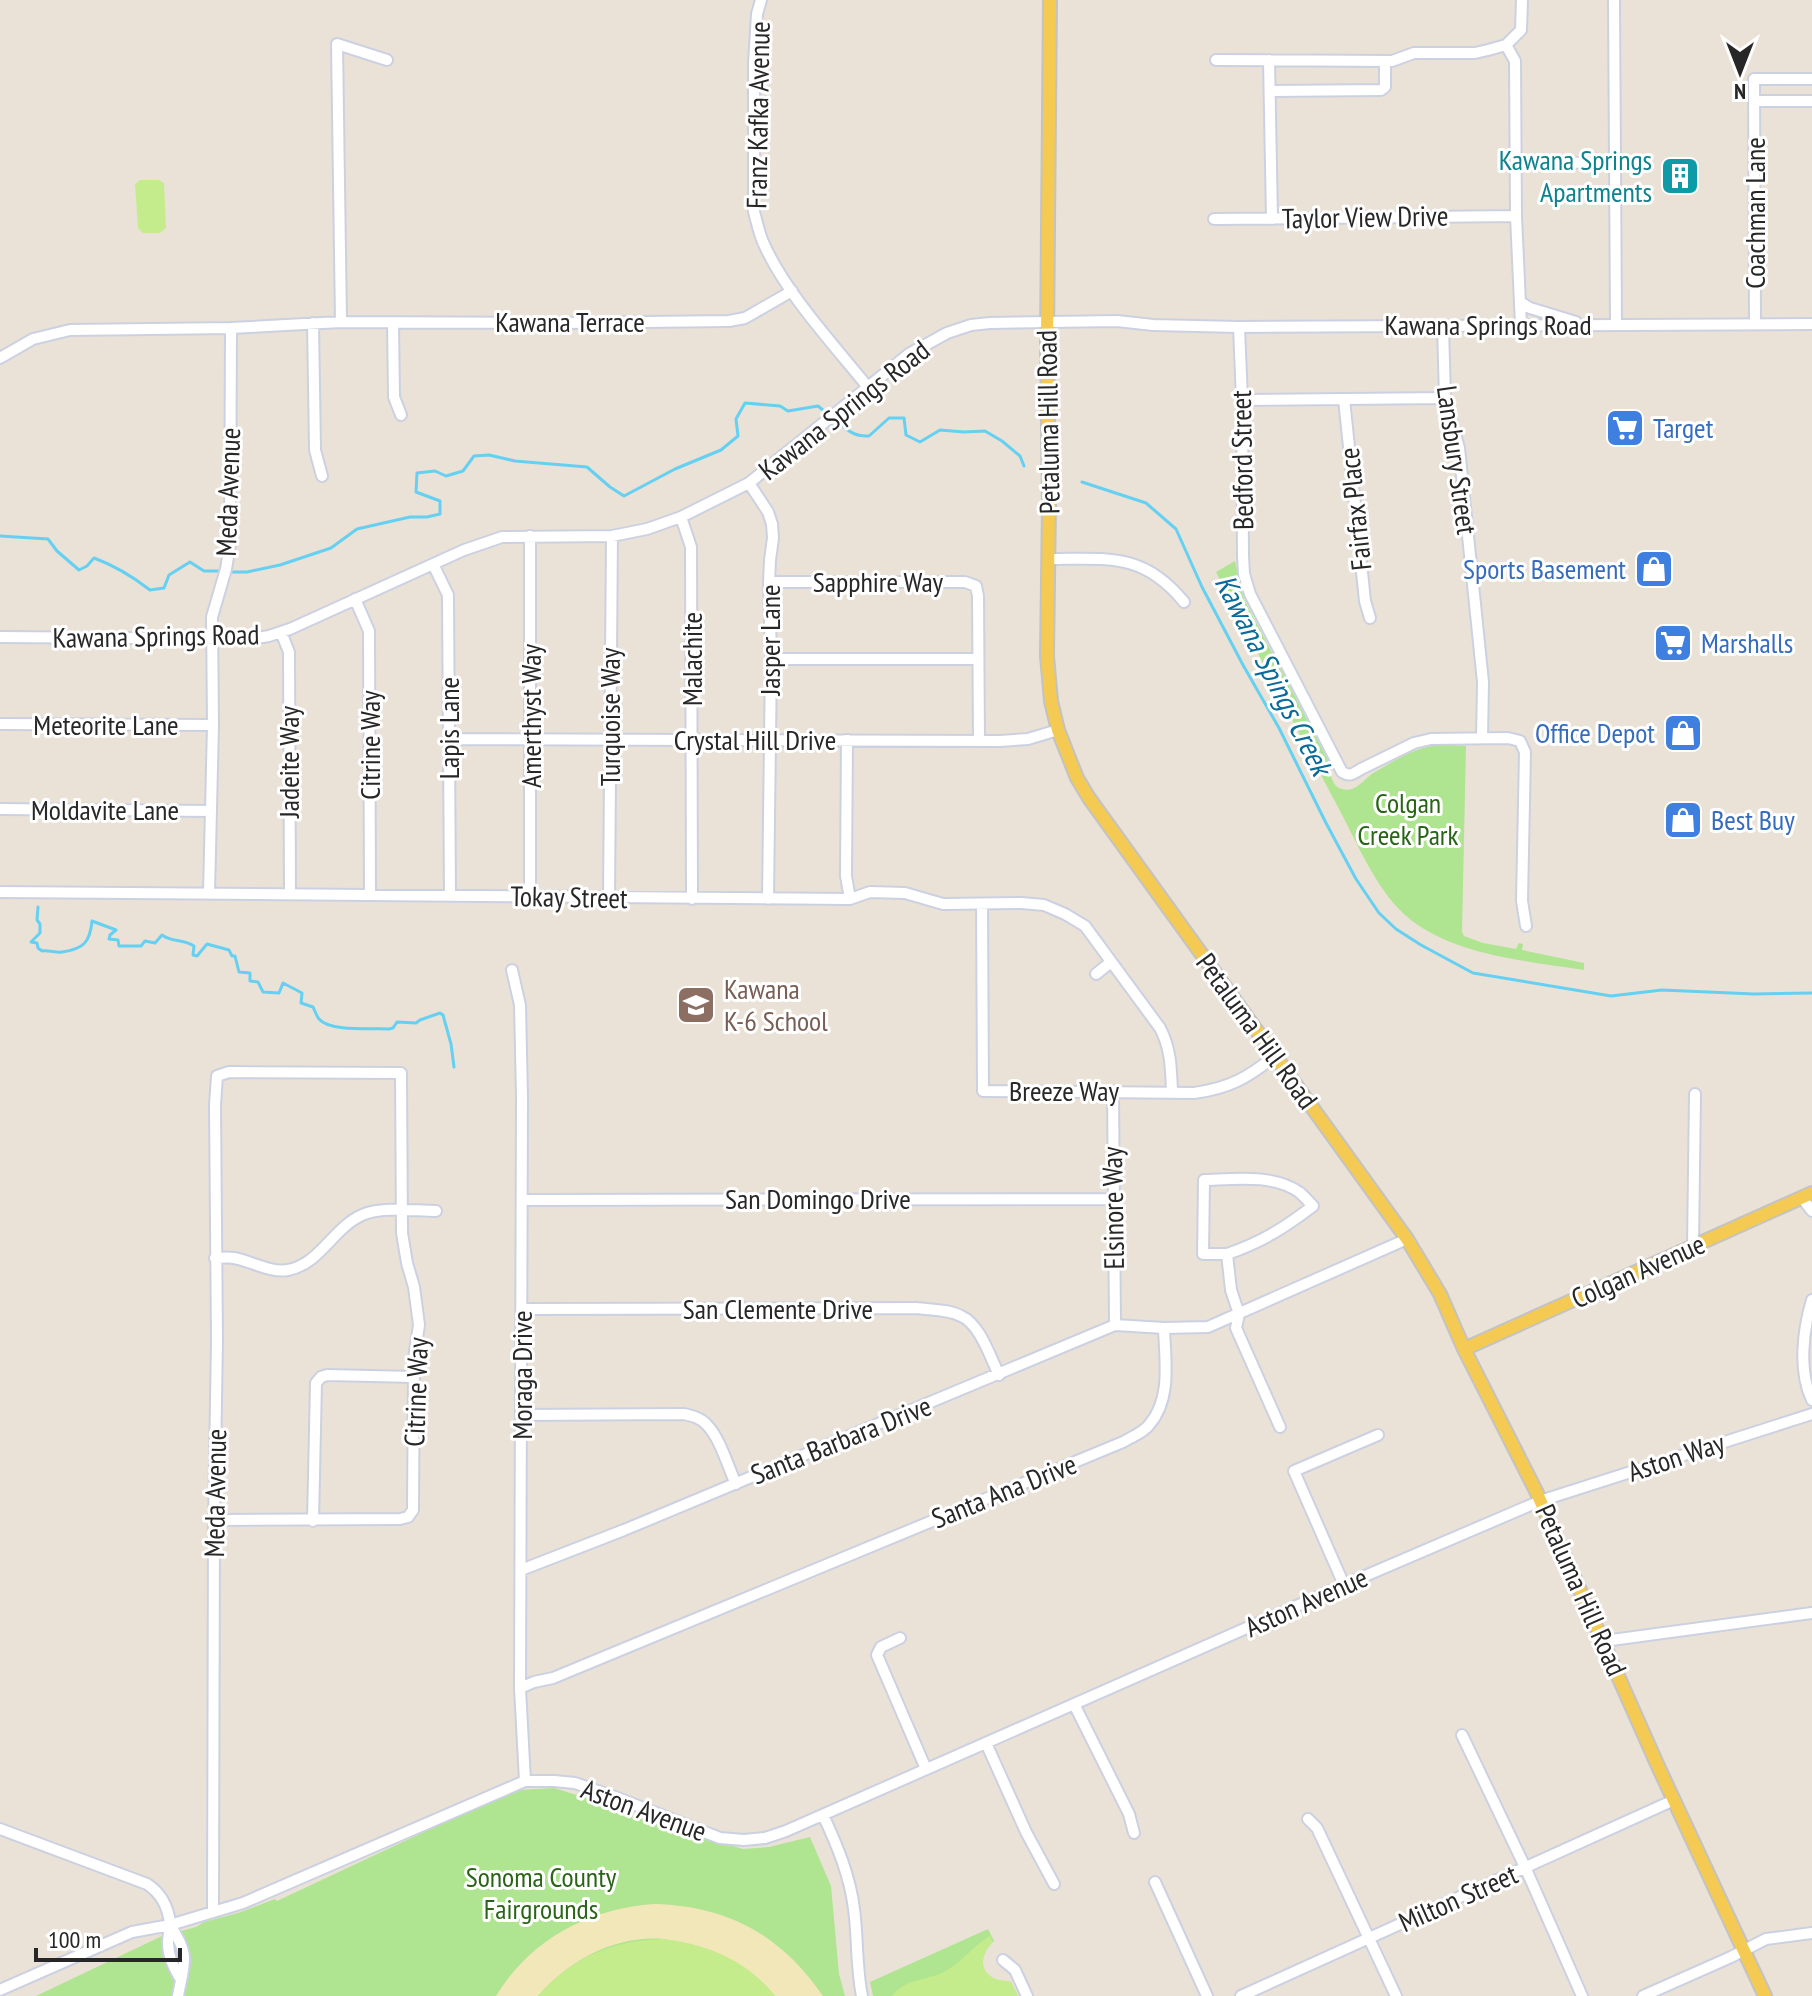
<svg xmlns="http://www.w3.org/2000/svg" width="1812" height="1996" font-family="'PT Sans Narrow',sans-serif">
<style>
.green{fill:#afe491}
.sand{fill:#f2e7b8}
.pitch{fill:#c5ec8c}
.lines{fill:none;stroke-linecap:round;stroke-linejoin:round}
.stream{stroke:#65d0f1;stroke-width:3}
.minor-casing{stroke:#ccd1e1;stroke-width:14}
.major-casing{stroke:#c3c3c3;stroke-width:16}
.minor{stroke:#fff;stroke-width:10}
.major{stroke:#f4ca52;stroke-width:12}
.labels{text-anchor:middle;stroke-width:6;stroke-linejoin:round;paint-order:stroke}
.street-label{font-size:28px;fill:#272727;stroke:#fff}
.culture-label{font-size:28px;fill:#0d838f;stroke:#fff;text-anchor:end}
.shop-label{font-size:28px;fill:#366cbe;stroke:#fff;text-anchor:start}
.park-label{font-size:28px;fill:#296417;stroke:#fff}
.education-label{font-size:28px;fill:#785e54;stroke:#fff;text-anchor:start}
.water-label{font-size:30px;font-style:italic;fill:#096b98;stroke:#fff}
</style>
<rect width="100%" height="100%" fill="#eae2d7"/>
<path class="green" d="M 1235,561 L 1244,599 L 1329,762 C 1331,772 1330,786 1342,789 C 1357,793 1364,778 1375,772 C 1391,763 1409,751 1427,747 C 1440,744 1453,745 1466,746 L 1462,932 L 1464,936 L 1483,943 L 1516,949 L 1519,943 L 1523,944 L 1522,950 L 1584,963 L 1584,970 C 1527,961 1458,956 1411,920 C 1377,893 1359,846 1339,809 C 1297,730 1257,651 1216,572 Z
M 554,1788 L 596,1801 L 635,1817 L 743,1849 L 769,1847 L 810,1837 L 831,1886 L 839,1974 L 845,1996 L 36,1996 L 162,1936 L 196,1927 L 204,1922 L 238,1913 L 275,1899 L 277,1901 L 441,1824 L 519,1790 Z
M 988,1929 L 994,1941 C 981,1952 976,1974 998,1980 C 1002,1981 1007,1981 1011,1982 L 1018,1996 L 873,1996 L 870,1982 Z"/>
<path class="sand" d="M 654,1904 C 728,1906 781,1935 823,1996 L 775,1996 C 753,1969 726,1953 693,1946 C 683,1944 673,1940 663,1939 C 615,1935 568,1961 538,1996 L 496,1996 C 531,1939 588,1909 654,1904 Z"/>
<path class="pitch" d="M 140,180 L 159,180 L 164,183 L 166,228 L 160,233 L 143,233 L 138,228 L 135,184 Z
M 990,1936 L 993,1942 C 983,1951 977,1967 992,1977 C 997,1981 1005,1980 1011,1982 L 1018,1996 L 892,1996 C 906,1978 925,1981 944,1972 C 961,1963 973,1946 990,1936 Z
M 663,1939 C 708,1944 747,1961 775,1996 L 538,1996 C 571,1958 613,1940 663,1939 Z"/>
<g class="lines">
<path class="stream" d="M 835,419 C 846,429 853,437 869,436 L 889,418 L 904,418 L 906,435 L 920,442 L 940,430 L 964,432 L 985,431 L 1002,441 L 1020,456 L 1024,466
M 1082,482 L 1146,503 L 1176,529 L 1202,587 L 1243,665 L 1279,728 L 1326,823 L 1356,879 L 1379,913 L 1396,929 L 1421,945 L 1473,973 L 1611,996 L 1662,990 L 1754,994 L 1812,993
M 0,536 L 48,539 L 57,551 L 79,570 L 87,566 L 94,558 C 116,566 132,576 150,590 L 164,588 L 169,575 L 190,562 L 204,571 L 223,571
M 230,572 L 247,572 L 280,565 L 331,548 L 357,529 L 410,517 L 427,517 L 440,514 L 440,501 L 416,492 L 417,473 L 435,471 L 446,476 L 463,471 L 474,456 L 489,455 L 515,461 L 587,467 L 610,487 L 624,496 L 675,469 L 721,450 L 738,436 L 736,419 L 745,403 L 780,406 L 788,411 L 818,406 L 829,415
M 38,907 L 37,920 L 40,924 L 40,933 L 31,942 L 37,943 L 38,948 L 42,951 C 49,950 56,953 62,952 C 84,949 90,942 92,921 L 116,930 L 110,935 L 109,939 L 118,940 L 119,946 L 141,946 L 145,941 L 155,943 L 162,935 C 173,943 181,938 194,946 L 193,955 L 197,956 L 207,944 L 229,950 L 232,956 L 235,956 L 239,972 L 250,973 L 250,981 L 258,982 L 263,992 L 279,993 L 283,983 L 302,993 L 301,1003 L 313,1007 C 315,1011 316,1015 319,1019 C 330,1032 372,1028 389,1029 L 393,1028 L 397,1022 L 416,1023 L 420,1020 L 440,1013 L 443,1015 L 451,1044 L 454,1067"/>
<defs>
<path id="minor" d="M 761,0 L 757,14 L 754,63 L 754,212 C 757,222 759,233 763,242 C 784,291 833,344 867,386
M 1614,0 L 1616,324
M 1506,45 L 1515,61 L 1516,216 L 1521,325
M 1216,60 L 1392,61 L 1414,53 L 1475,53 L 1488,50 L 1506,45 L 1521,30 L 1522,0
M 1269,60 L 1272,219
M 1270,91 L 1381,90 L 1385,87 L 1385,61
M 1754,101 L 1812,101
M 1516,164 L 1614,162
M 1214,219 L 1516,216
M 1520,302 L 1530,308 L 1576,322
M 341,322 L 337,44 L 387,60
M 313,323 L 315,450 L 322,476
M 393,323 L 394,397 L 401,415
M 1755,324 L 1754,79 L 1812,79
M 1443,326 L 1445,398 L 1459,448 L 1483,682 L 1482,738
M 1239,327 L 1242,400 L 1243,556 L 1244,574 L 1250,594 L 1342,772 C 1350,777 1353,774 1361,769 L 1414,743 L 1431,739 L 1508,738 L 1520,741 L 1525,752 L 1522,901 L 1526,926
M 0,358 L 33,339 L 70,330 L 231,328 L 341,322 L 563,323 L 729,321 L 745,318 L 792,291
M 1344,399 L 1365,601 L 1370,618
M 1242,400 L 1445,398
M 749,483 L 768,512 L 772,524 L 773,538 L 770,560 L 769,582 L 771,659 L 768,899
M 681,517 L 691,547 L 692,899
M 1049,559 C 1108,559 1143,552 1184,602
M 433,564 L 448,595 L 450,896
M 769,582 L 965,582 L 976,586 L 978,596 L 979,741
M 355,599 L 369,631 L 370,894
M 281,632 L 289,652 L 290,893
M 0,637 L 251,639 L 269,636 L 290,629 L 464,550 L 502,537 L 612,536 L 647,529 L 681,517 L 749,483 L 909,354 L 947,333 L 971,325 L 990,323 L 1117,321 L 1153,325 L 1239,327 L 1812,324
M 771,659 L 978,659
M 0,724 L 213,725
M 450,739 L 1000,741 L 1028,739 L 1058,730
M 847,740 L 846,876 L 850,899
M 0,809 L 211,811
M 0,892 L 850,899 L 870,892 L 905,893 L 943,904 L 1021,903 L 1044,905 L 1065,914 L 1085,926 L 1160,1028 C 1171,1049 1171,1068 1172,1092
M 209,893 L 213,725 L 212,617 L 226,569 L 230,545 L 231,328
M 530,896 L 530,536
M 609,897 L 612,536
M 982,904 L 983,1091 L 1194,1093 C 1230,1088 1247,1078 1275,1056
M 512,970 L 520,1005 L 522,1097 L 520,1688 L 525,1781
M 1096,974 L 1111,962
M 1113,1091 L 1115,1325
M 1802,1198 L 1812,1211
M 523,1200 L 1113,1199
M 1693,1246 L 1695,1094
M 1227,1254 L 1203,1254 L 1204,1180 C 1235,1179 1273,1174 1299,1192 C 1304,1196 1309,1202 1313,1206 C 1284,1228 1262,1242 1227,1254 L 1231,1290 L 1239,1314 L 1236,1328 L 1280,1427
M 215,1258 C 221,1258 228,1257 234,1258 C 251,1261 270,1273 288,1270 C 320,1264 333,1228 362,1215 C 383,1206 413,1211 436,1211
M 1812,1300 C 1803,1330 1798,1371 1812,1400
M 522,1309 L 916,1308 C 930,1310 948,1309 961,1316 C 980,1324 990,1357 999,1375
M 521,1415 L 684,1414 C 693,1416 701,1418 707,1425 C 720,1438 728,1467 736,1484
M 313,1521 L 316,1383 L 321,1377 L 327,1375 L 414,1377
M 521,1570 L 624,1530 L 1115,1325 L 1164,1328
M 1344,1585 L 1294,1471 L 1378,1435
M 900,1638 L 881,1647 L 877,1655 L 926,1769
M 1604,1641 L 1812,1613
M 520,1688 L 534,1682 L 553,1678 L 1123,1442 C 1131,1437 1143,1433 1149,1425 C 1172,1399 1165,1360 1164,1328 L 1208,1327 L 1407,1239
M 1074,1704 L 1129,1814 L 1134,1833
M 1462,1735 L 1525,1867 L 1582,1996
M 986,1743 L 1026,1832 L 1054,1884
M 823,1815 C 837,1845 850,1876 854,1909 C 858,1938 856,1967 862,1996
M 1308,1819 L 1317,1828 L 1396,1996
M 0,1829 L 147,1884 C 161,1893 168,1907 170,1923 C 170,1930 168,1936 168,1943 C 168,1957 174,1968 181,1980
M 1155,1882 L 1207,1996
M 213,1910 L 214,1520 L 217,1341 L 215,1105 L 217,1076 L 229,1072 L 401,1073 L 402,1233 L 407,1263 L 414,1287 L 419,1325 L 414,1358 L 413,1510 L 408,1517 L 400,1519 L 214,1520
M 170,1925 C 191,1956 184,1962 178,1996
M 1003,1960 L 1015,1970 L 1027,1996
M 0,1990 L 132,1932 L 170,1925 L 243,1903 L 525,1781 L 554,1781 L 575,1783 L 615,1797 L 720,1838 L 744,1840 L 765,1838 L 786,1831 L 1344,1585 L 1540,1501 L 1812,1414
M 1241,1996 L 1674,1800
M 1643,1996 L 1731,1957 L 1766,1939 L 1812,1933"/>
<path id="major" d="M 1050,0 L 1047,342 L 1049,504 L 1047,656 L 1051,701 L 1058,730 L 1077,778 L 1089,798 L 1407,1239 L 1440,1294 L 1464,1349 L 1536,1491 L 1657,1764 L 1765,1996
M 1464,1349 L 1812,1193"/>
</defs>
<use href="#minor" class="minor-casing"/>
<use href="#major" class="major-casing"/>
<use href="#minor" class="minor"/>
<use href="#major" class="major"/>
</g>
<defs>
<symbol id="building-square" viewBox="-11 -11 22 22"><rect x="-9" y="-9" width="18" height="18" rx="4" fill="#0f9aa8" stroke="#fff"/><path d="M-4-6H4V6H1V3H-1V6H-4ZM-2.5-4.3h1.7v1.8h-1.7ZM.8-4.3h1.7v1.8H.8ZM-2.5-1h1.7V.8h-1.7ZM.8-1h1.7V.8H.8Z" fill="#fff"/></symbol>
<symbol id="supermarket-square" viewBox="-11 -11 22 22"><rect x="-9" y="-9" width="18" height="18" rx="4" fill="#3f7fe0" stroke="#fff"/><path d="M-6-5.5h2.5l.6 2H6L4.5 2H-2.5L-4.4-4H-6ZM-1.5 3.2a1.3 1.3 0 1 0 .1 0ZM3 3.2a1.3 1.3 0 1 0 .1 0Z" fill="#fff"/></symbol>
<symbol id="shop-square" viewBox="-11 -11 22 22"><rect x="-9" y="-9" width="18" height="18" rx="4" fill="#3f7fe0" stroke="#fff"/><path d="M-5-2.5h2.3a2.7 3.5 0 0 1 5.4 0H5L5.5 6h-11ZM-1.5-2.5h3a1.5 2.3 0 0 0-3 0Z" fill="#fff"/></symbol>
<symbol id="school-square" viewBox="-11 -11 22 22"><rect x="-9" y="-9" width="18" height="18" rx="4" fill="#8d6e63" stroke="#fff"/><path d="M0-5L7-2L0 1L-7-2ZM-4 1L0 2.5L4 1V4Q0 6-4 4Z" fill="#fff"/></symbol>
</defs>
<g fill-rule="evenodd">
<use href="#building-square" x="1658" y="154" width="44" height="44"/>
<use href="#supermarket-square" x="1603" y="406" width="44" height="44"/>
<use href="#shop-square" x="1632" y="547" width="44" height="44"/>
<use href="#supermarket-square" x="1651" y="621" width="44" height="44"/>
<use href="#shop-square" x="1661" y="711" width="44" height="44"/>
<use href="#shop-square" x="1661" y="798" width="44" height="44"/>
<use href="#school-square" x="674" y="983" width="44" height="44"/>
</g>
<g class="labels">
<g class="street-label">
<text transform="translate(758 115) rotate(-89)" y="10">Franz Kafka Avenue</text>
<text transform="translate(1755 213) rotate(-90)" y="10">Coachman Lane</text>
<text transform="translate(1365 217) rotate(-1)" y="10">Taylor View Drive</text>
<text x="570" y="332">Kawana Terrace</text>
<text x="1488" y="335">Kawana Springs Road</text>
<text transform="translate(844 410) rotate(-38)" y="10">Kawana Springs Road</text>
<text transform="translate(1048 422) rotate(-91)" y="10">Petaluma Hill Road</text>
<text transform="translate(1242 460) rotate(-91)" y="10">Bedford Street</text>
<text transform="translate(1457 460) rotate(82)" y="10">Lansbury Street</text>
<text transform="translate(228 492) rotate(-88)" y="10">Meda Avenue</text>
<text transform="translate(1355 509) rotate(-96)" y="10">Fairfax Place</text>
<text x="878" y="592">Sapphire Way</text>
<text transform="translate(156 636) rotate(-1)" y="10">Kawana Springs Road</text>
<text transform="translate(770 640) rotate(-90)" y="10">Jasper Lane</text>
<text transform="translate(692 659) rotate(-90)" y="10">Malachite</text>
<text transform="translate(531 716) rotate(-90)" y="10">Amerthyst Way</text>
<text transform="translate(610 717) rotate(-90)" y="10">Turquoise Way</text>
<text x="106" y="735">Meteorite Lane</text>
<text transform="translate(449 728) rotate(-90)" y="10">Lapis Lane</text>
<text x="755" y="750">Crystal Hill Drive</text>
<text transform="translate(370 745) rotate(-90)" y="10">Citrine Way</text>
<text transform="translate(289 762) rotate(-90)" y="10">Jadeite Way</text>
<text x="105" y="820">Moldavite Lane</text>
<text transform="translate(569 897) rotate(1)" y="10">Tokay Street</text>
<text transform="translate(1257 1031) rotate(54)" y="10">Petaluma Hill Road</text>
<text x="1064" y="1101">Breeze Way</text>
<text x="818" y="1209">San Domingo Drive</text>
<text transform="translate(1113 1208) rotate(-91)" y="10">Elsinore Way</text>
<text transform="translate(1638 1271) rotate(-24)" y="10">Colgan Avenue</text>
<text x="778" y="1319">San Clemente Drive</text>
<text transform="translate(522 1375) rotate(-90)" y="10">Moraga Drive</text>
<text transform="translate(416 1392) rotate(-88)" y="10">Citrine Way</text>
<text transform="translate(841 1440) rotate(-22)" y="10">Santa Barbara Drive</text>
<text transform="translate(1676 1457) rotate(-18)" y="10">Aston Way</text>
<text transform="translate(1004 1491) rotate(-22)" y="10">Santa Ana Drive</text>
<text transform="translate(215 1493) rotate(-89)" y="10">Meda Avenue</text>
<text transform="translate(1581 1590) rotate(66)" y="10">Petaluma Hill Road</text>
<text transform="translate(1306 1602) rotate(-24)" y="10">Aston Avenue</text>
<text transform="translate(644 1810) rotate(20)" y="10">Aston Avenue</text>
<text transform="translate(1458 1898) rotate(-24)" y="10">Milton Street</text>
</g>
<g class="culture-label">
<text x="1652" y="170">Kawana Springs<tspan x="1652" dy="32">Apartments</tspan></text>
</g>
<g class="shop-label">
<text x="1653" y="438">Target</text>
<text x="1626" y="579" text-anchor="end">Sports Basement</text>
<text x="1701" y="653">Marshalls</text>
<text x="1655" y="743" text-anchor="end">Office Depot</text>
<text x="1711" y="830">Best Buy</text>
</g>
<g class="park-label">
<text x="1408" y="813">Colgan<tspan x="1408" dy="32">Creek Park</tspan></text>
<text x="541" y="1887">Sonoma County<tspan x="541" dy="32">Fairgrounds</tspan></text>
</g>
<g class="education-label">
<text x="724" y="999">Kawana<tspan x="724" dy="32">K-6 School</tspan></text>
</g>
<g class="water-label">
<text transform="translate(1273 675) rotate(63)" y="10">Kawana Spings Creek</text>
</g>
</g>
<g transform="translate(1740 72) rotate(180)" stroke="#ffffff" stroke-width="6" paint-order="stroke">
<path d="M0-6L14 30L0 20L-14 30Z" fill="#272727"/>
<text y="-12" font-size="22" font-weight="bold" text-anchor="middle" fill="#272727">N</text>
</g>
<path d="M36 1948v12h144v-12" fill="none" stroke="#272727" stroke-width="4"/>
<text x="48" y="1948" font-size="24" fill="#272727" stroke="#ffffff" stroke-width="6" paint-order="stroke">100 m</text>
</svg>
